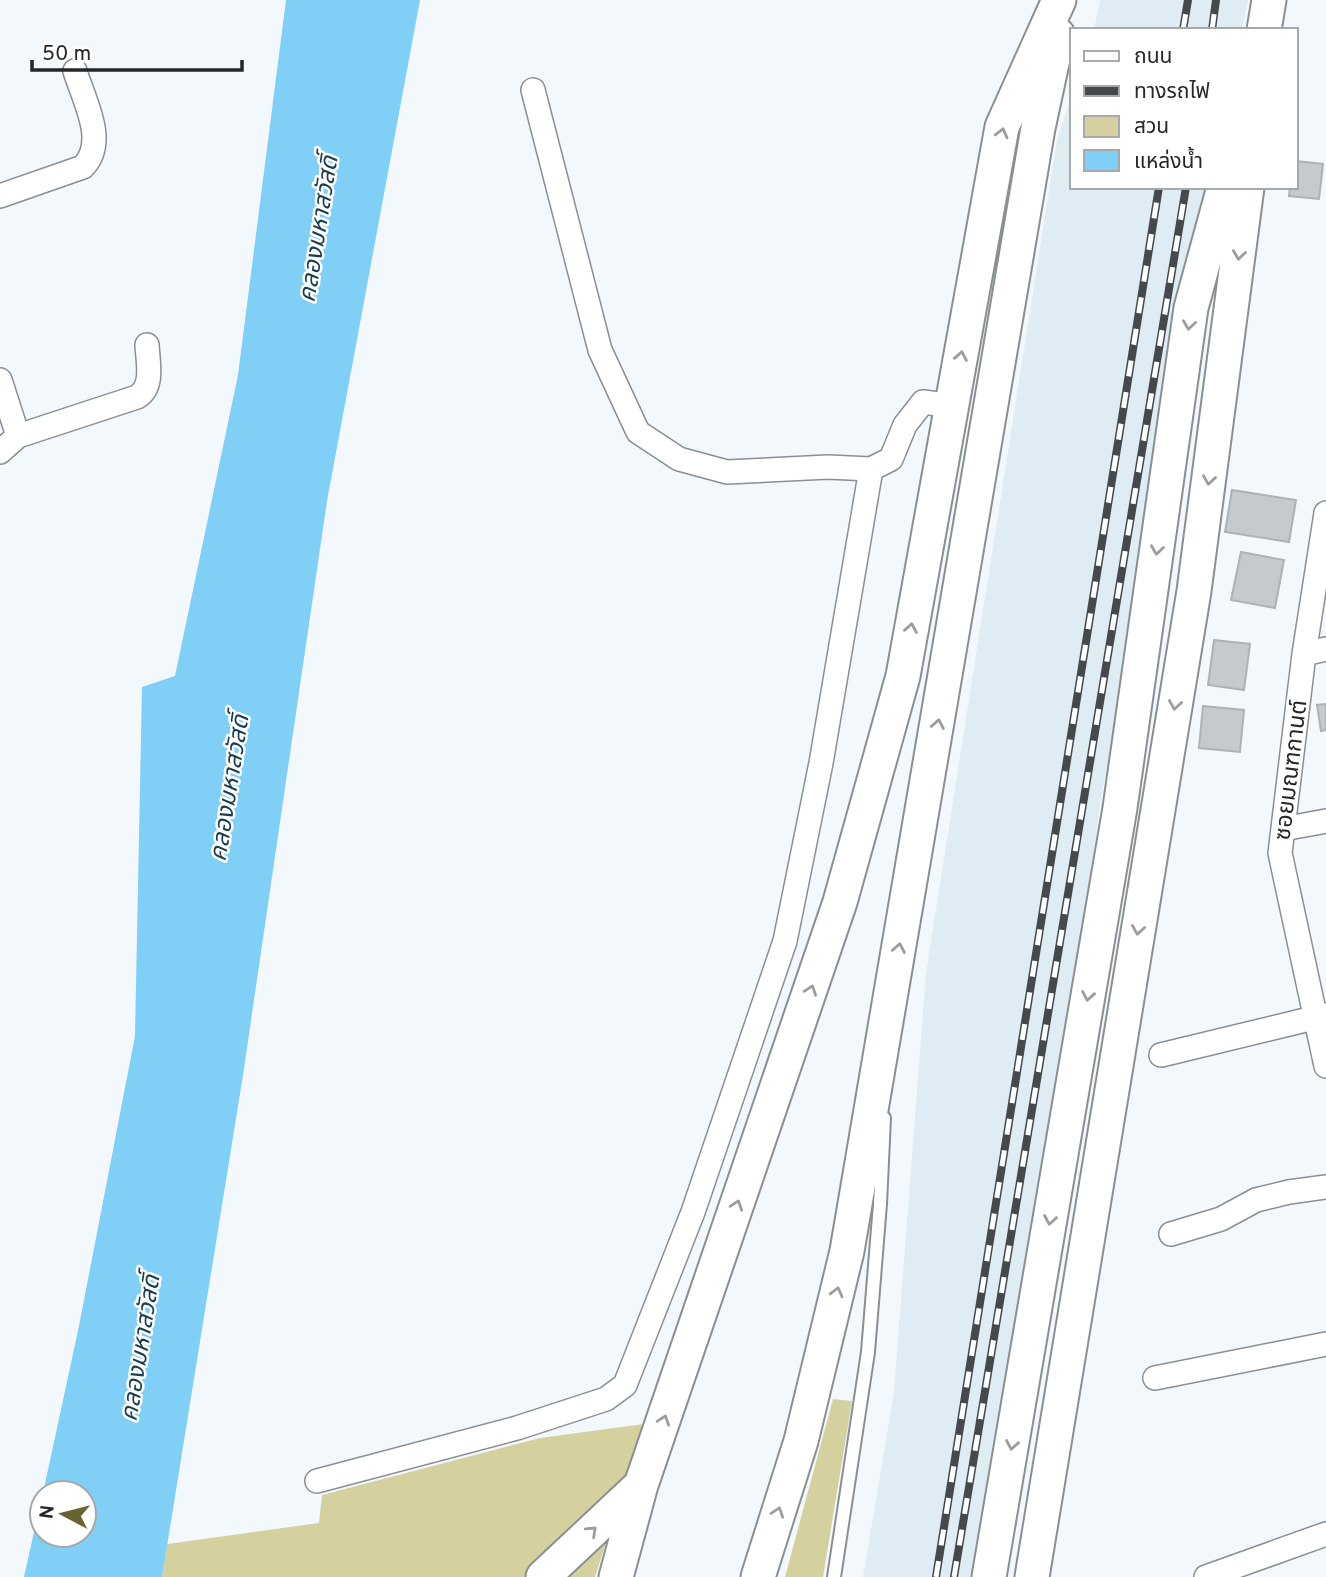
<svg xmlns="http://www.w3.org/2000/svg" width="1326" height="1577" font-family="Overpass,'Noto Sans Thai',sans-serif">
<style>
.built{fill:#dfecf4}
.green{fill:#d5d19f}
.water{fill:#7fcff6}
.building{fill:#c4cacd;stroke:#acb2b5;stroke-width:2}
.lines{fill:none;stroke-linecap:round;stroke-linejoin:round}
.lane-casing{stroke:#898f92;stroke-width:16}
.street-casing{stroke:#898f92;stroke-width:26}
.secondary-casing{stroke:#898f92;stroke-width:37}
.lane{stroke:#fff;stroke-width:12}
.street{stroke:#fff;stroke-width:23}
.secondary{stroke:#fff;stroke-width:33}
.rail-casing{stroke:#46494b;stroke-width:8}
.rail{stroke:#fff;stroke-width:5;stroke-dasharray:16;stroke-linecap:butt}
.oneway{stroke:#9c9d9e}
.labels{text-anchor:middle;stroke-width:5;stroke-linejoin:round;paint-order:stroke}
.street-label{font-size:23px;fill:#242628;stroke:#fff}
.water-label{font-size:24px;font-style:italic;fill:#1a3e4f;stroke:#fff}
</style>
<rect width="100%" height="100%" fill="#f2f8fb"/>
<path class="built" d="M 1100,0 L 1248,0 L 1242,30 L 1094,30 Z
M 1072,94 L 1072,187 L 1213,187 L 1099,810 L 1003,1577 L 863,1577 L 894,1393 L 926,973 L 1057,140 Z"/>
<path class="green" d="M 833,1399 L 852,1401 L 823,1577 L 785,1577 Z
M 644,1424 L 595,1577 L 162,1577 L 167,1544 L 319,1523 L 322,1495 L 540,1438 Z"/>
<path class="water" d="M 286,0 L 420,0 L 327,501 L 243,1075 L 162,1577 L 24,1577 L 42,1496 L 42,1535 L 84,1535 L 84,1493 L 43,1493 L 79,1326 L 135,1036 L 142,687 L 175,676 L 238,375 Z"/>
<path class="building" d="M 1296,161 L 1323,164 L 1319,199 L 1289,196 L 1290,187 L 1296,187 Z
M 1232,490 L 1296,500 L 1289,542 L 1225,532 Z
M 1241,552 L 1284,560 L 1275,608 L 1231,600 Z
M 1214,640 L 1250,644 L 1244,690 L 1208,685 Z
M 1326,704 L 1326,730 L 1321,731 L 1317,705 Z
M 1203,706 L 1244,710 L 1240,752 L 1199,748 Z"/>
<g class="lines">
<defs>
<path id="lane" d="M 834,1577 L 868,1352 L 880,1204 L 884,1118"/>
<path id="street" d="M 533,90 L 600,350 L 638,432 L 679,459 L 727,472 L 828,467 L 871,469 L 891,459 L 905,425 L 923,402 L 953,406
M 0,196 L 83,167 C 108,142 84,101 75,71
M 0,380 L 18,436
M 0,452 L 18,436 L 137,397 C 154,387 148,363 147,345
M 1326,513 L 1304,654 L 1280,853 L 1326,1066
M 1304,654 L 1326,649
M 1283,829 L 1326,821
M 1161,1055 L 1326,1015
M 1171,1234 L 1221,1219 L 1256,1200 L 1289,1192 L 1326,1187
M 1155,1378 L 1326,1344
M 317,1481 L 517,1428 L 606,1399 L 625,1385 L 693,1212 L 785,941 L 821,763 L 871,469
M 1206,1577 L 1326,1534"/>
<path id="secondary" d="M 1264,30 L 1269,0
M 543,1577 L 641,1485
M 616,1577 L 641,1485 L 840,902 L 903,676 L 1002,127 L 1059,0
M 758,1577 L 801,1441 L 847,1251 L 1038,128 L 1058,35
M 989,1577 L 1120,808 L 1191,308 L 1224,187
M 1032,1577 L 1194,591 L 1247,187"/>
</defs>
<use href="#lane" class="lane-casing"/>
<use href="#street" class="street-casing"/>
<use href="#secondary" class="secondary-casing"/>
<use href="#lane" class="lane"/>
<use href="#street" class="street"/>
<use href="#secondary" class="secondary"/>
<defs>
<path id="rail" d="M 1183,30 L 1188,0
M 1212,30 L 1216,0
M 936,1577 L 1159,187
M 954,1577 L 1186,187"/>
</defs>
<use href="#rail" class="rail-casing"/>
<use href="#rail" class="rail"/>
</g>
<defs><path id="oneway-chevron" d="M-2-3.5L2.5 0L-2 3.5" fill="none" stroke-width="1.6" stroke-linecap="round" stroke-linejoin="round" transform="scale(1.75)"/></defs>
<g class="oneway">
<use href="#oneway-chevron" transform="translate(1002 133) rotate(-76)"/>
<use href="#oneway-chevron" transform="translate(1239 255) rotate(98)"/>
<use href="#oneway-chevron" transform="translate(1189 325) rotate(98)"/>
<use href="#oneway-chevron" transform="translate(961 356) rotate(-80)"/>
<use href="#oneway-chevron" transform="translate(1209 480) rotate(98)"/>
<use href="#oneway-chevron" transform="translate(1157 550) rotate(98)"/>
<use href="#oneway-chevron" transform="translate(911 628) rotate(-80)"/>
<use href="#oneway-chevron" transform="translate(1175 705) rotate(99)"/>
<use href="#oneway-chevron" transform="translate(938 724) rotate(-80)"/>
<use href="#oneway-chevron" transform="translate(1138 930) rotate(99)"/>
<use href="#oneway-chevron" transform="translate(899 948) rotate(-80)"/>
<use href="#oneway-chevron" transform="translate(811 990) rotate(-71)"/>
<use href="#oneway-chevron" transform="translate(1088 996) rotate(100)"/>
<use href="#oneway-chevron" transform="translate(737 1205) rotate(-71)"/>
<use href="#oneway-chevron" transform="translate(1050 1220) rotate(100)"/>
<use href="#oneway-chevron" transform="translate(837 1292) rotate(-76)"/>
<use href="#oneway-chevron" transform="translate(664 1420) rotate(-71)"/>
<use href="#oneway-chevron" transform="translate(1012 1445) rotate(100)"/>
<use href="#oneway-chevron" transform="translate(778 1512) rotate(-72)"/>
<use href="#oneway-chevron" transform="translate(592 1531) rotate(-43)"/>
</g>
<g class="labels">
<g class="street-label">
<text transform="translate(1290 770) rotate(-83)" y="8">ซอยมณฑกานต์</text>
</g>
<g class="water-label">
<text transform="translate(318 229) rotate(-81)" y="8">คลองมหาสวัสดิ์</text>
<text transform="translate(229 788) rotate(-81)" y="8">คลองมหาสวัสดิ์</text>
<text transform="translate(140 1348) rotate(-81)" y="8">คลองมหาสวัสดิ์</text>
</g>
</g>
<rect x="1070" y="28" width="228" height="161" fill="#ffffff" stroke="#a7a8a9" stroke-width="2"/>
<rect x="1084" y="51" width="35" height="10" fill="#ffffff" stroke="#a7a8a9" stroke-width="2"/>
<text x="1134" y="63" font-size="21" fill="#242628">ถนน</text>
<rect x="1084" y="86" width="35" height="10" fill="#46494b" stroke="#a7a8a9" stroke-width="2"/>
<text x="1134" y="98" font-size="21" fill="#242628">ทางรถไฟ</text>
<rect x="1084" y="116" width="35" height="21" fill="#d5d19f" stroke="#a7a8a9" stroke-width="2"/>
<text x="1134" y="133" font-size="21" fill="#242628">สวน</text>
<rect x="1084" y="150" width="35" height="21" fill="#7fcff6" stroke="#a7a8a9" stroke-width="2"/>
<text x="1134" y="168" font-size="21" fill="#242628">แหล่งน้ำ</text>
<g transform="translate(63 1514) rotate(277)"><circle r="33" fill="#ffffff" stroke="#a7a8a9" stroke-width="2"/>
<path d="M0-5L12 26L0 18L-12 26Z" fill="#686430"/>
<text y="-10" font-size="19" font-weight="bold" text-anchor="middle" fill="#242628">N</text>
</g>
<path d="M32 60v10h210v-10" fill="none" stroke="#242628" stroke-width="3.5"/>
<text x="42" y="60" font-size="21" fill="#242628" stroke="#ffffff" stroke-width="5" paint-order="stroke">50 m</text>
</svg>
